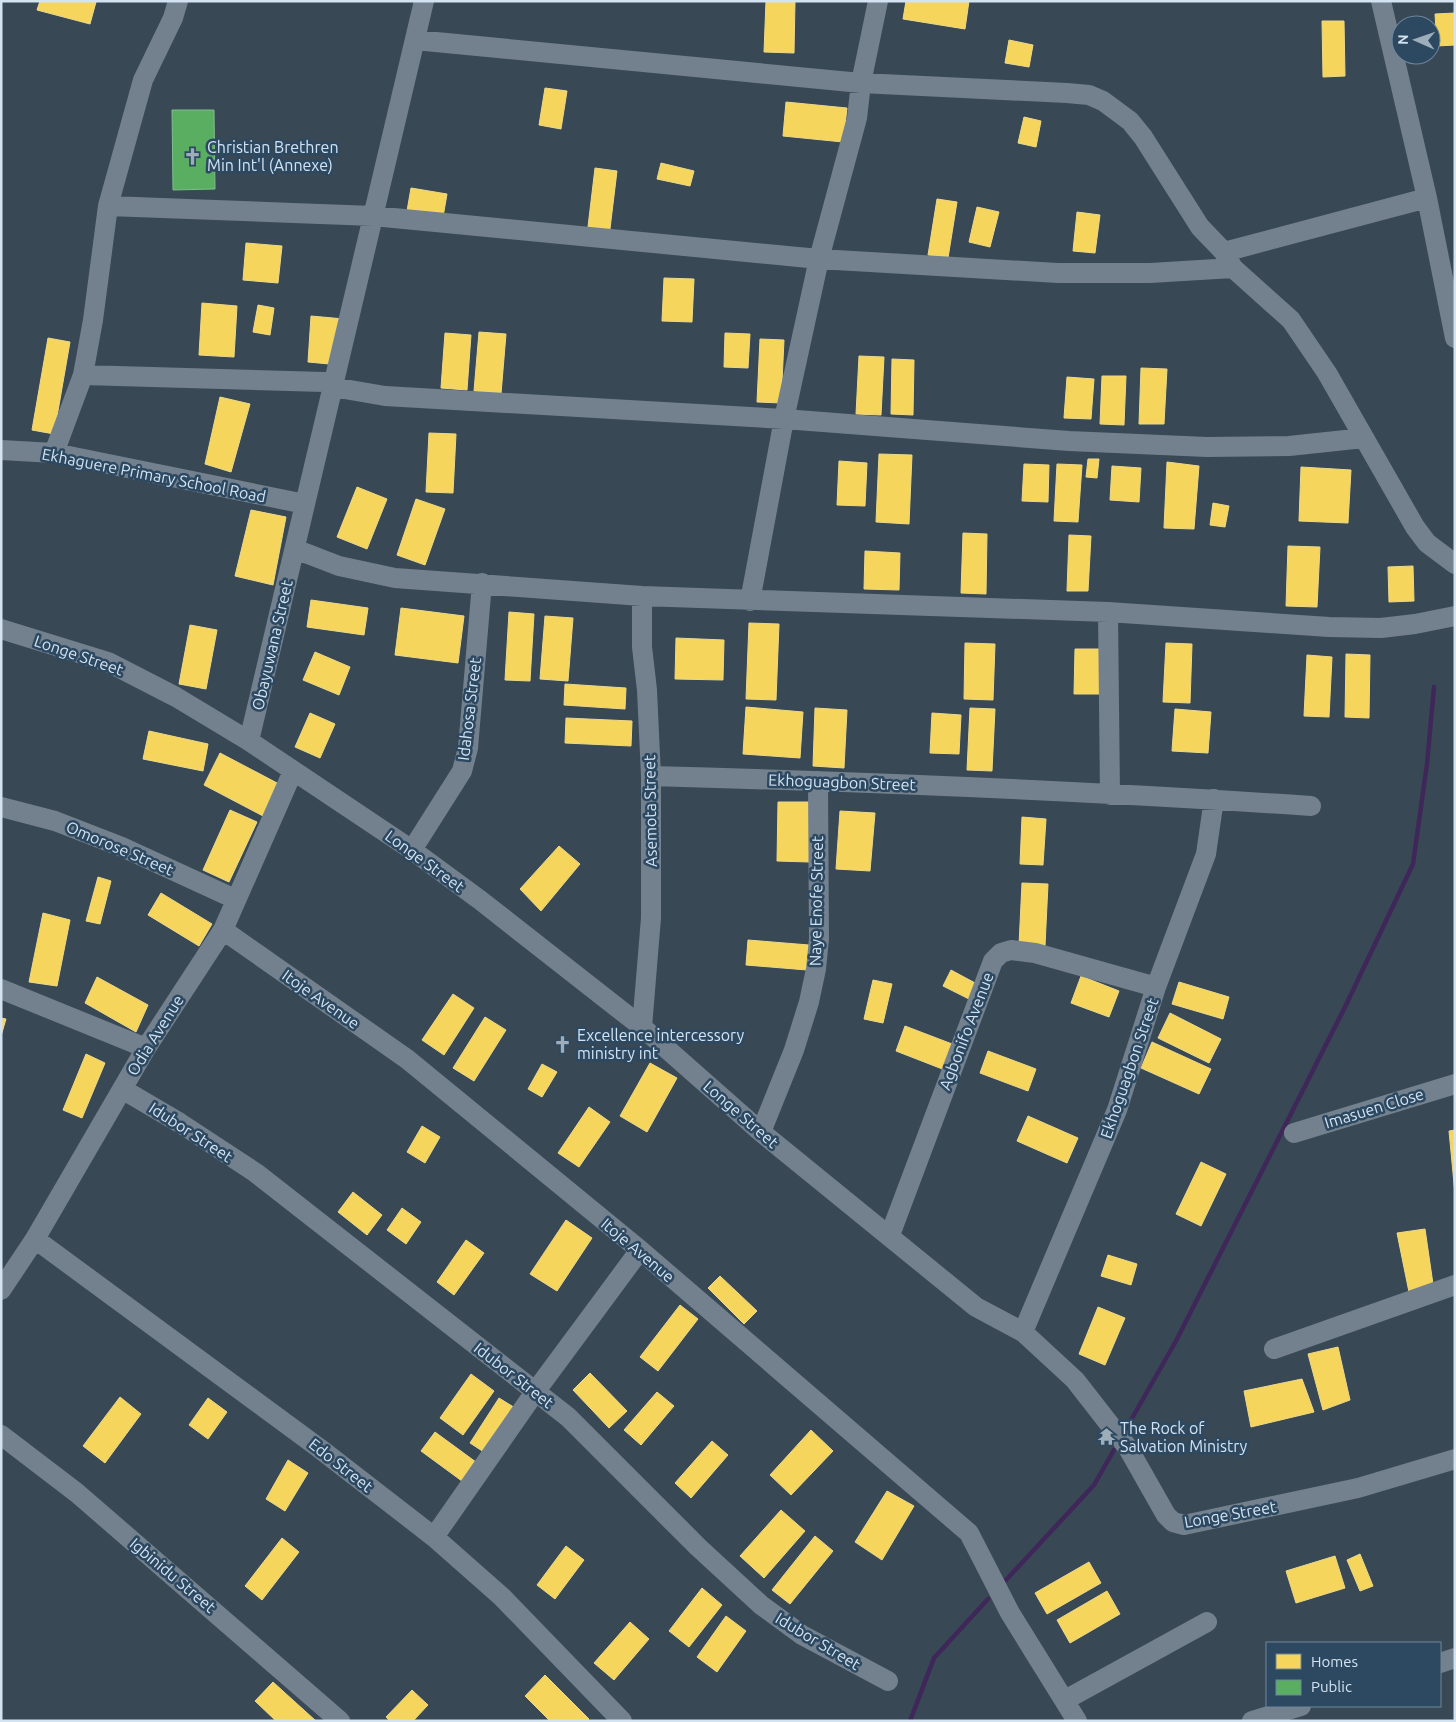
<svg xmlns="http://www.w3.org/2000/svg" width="1456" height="1722" font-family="Ubuntu,sans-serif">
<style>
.homes{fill:#f6d55c;stroke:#ecd989}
.public{fill:#5aae61;stroke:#7ebe8c}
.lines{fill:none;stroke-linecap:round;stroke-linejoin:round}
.stream{stroke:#3f275a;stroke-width:4.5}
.minor{stroke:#73818e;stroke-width:20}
.labels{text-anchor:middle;stroke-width:5;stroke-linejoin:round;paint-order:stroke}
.poi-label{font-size:16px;fill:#d3e3f1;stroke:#2d4961;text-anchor:start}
.street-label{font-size:16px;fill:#d3e3f1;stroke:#2d4961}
</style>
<rect width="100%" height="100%" fill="#394855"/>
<path class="homes" d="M 40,1 L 95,1 L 96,2 L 90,24 L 37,10 Z
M 766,1 L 795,1 L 794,53 L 764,52 Z
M 906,1 L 969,1 L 965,29 L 903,19 Z
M 1455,13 L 1455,45 L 1437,46 L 1435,14 Z
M 1322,21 L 1344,21 L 1345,76 L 1323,77 Z
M 1009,40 L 1033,45 L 1029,67 L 1005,63 Z
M 545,88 L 567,91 L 561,129 L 539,125 Z
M 786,102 L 847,108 L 843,142 L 783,136 Z
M 1024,117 L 1041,121 L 1036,147 L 1018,143 Z
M 661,163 L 694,171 L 690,186 L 657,179 Z
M 595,168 L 617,171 L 609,237 L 587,235 Z
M 411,188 L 447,194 L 443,217 L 407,211 Z
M 937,199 L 957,202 L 948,258 L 928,255 Z
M 977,207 L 999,212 L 990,247 L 969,242 Z
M 1077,212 L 1100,215 L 1095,253 L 1073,251 Z
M 246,243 L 282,246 L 278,283 L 243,280 Z
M 664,278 L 694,279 L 692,322 L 662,321 Z
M 202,303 L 237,306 L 234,357 L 199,355 Z
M 258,305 L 274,308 L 270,335 L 253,332 Z
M 311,316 L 344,319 L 340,365 L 308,362 Z
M 479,332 L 506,334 L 501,394 L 474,391 Z
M 445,333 L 471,335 L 467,390 L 441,388 Z
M 725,333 L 750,334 L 748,368 L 724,367 Z
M 48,338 L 70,342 L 54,434 L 32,430 Z
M 760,339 L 784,340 L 781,403 L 757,402 Z
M 859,356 L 884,357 L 881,415 L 856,414 Z
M 892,359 L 914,360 L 913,415 L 891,414 Z
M 1141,368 L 1167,369 L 1164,424 L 1139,424 Z
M 1102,376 L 1126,376 L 1124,425 L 1100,424 Z
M 1067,377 L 1094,379 L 1091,419 L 1064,418 Z
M 220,397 L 250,404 L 231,472 L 205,464 Z
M 429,433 L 456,434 L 453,493 L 426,492 Z
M 879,454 L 912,455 L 909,524 L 876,522 Z
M 1088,459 L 1099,459 L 1097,478 L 1086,477 Z
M 839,461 L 867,463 L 865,506 L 837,505 Z
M 1167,462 L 1199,466 L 1194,529 L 1164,528 Z
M 1024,464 L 1049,465 L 1048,502 L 1022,501 Z
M 1057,464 L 1082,465 L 1078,522 L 1054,521 Z
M 1112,466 L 1141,468 L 1139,502 L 1110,500 Z
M 1301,467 L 1351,470 L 1348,523 L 1299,521 Z
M 357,487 L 387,499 L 367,549 L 337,537 Z
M 416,499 L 445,509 L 425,565 L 397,555 Z
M 1213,503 L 1229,506 L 1225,527 L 1210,525 Z
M 251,510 L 286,517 L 273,585 L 235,576 Z
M 963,533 L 987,534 L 986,594 L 961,593 Z
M 1069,535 L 1091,536 L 1088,591 L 1067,591 Z
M 1288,546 L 1320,547 L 1317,607 L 1286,606 Z
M 865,551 L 900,553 L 899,590 L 864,589 Z
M 1413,566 L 1414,601 L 1389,602 L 1388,567 Z
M 311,600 L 368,608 L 364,635 L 307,627 Z
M 401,608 L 464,616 L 458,663 L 395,655 Z
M 509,612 L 534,614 L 530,681 L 505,680 Z
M 545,616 L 573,618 L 568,681 L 540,679 Z
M 749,623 L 779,624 L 776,700 L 746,699 Z
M 190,625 L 217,630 L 206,689 L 179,684 Z
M 676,638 L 724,640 L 723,680 L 675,679 Z
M 965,643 L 995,644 L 993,700 L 964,699 Z
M 1166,643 L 1192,644 L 1190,703 L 1163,702 Z
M 1075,649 L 1104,649 L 1103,694 L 1074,694 Z
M 315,652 L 350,667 L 339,695 L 303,680 Z
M 1346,654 L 1370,655 L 1369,718 L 1345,717 Z
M 1307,655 L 1332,657 L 1329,717 L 1304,716 Z
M 565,684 L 626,688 L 625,709 L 564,705 Z
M 746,707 L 803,712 L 800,758 L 743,754 Z
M 815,708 L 847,710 L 844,768 L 813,766 Z
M 970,708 L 995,709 L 992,771 L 967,770 Z
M 1175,709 L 1211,712 L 1208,753 L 1172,751 Z
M 310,713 L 335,724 L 320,758 L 295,747 Z
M 932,713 L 961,715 L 959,754 L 930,753 Z
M 566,718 L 632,721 L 631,746 L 565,743 Z
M 149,731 L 208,744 L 203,771 L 143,759 Z
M 220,753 L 279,784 L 263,816 L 204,785 Z
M 778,802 L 811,802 L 809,862 L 777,861 Z
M 230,810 L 257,822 L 229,882 L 203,870 Z
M 840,811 L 875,813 L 870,871 L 836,869 Z
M 1022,817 L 1046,819 L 1043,865 L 1020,864 Z
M 559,846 L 580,864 L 541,911 L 520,889 Z
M 98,877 L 111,881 L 100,924 L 86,921 Z
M 1022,883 L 1048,884 L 1045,946 L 1019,945 Z
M 161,893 L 212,924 L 199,946 L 148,915 Z
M 43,913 L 70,920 L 57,986 L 29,982 Z
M 748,940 L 809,945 L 807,970 L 746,965 Z
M 951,970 L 977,984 L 969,999 L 943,986 Z
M 1081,976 L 1119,991 L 1109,1017 L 1071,1003 Z
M 97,977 L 148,1005 L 136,1032 L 85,1003 Z
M 873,980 L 892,984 L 883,1023 L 864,1019 Z
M 1179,982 L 1229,997 L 1223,1019 L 1172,1004 Z
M 453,994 L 474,1008 L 444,1055 L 422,1040 Z
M 1170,1013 L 1221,1039 L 1209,1063 L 1158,1038 Z
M 485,1017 L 506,1030 L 474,1081 L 453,1068 Z
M 1,1018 L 6,1019 L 1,1036 Z
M 905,1026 L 960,1047 L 950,1072 L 896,1051 Z
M 1152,1042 L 1211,1069 L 1199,1094 L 1141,1068 Z
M 988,1051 L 1036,1069 L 1028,1091 L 980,1073 Z
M 86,1054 L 105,1063 L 82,1118 L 63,1110 Z
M 650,1063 L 677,1078 L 647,1132 L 620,1116 Z
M 542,1064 L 557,1072 L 542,1097 L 528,1089 Z
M 589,1107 L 610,1122 L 579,1167 L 558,1153 Z
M 1028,1116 L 1078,1138 L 1067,1163 L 1017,1141 Z
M 422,1126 L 440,1137 L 425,1163 L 407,1152 Z
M 1455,1130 L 1455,1194 L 1449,1131 Z
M 1201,1162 L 1226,1174 L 1201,1226 L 1176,1214 Z
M 353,1192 L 382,1215 L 367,1235 L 338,1212 Z
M 402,1208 L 421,1222 L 406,1244 L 387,1230 Z
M 566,1220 L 592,1238 L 557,1291 L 530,1274 Z
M 1425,1229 L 1433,1284 L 1409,1292 L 1397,1233 Z
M 466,1240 L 484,1253 L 454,1295 L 437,1282 Z
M 1108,1255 L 1137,1264 L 1131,1285 L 1101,1276 Z
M 720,1276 L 757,1311 L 744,1324 L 708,1288 Z
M 680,1305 L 698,1319 L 658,1371 L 640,1357 Z
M 1098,1307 L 1125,1318 L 1105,1365 L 1079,1354 Z
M 1338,1347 L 1350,1400 L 1323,1410 L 1308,1354 Z
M 590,1373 L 627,1411 L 609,1428 L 573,1390 Z
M 471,1374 L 494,1391 L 463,1435 L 440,1418 Z
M 1302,1379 L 1314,1412 L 1251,1427 L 1244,1391 Z
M 657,1392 L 674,1406 L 641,1445 L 624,1430 Z
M 120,1397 L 141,1414 L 105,1463 L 83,1446 Z
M 208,1398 L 227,1412 L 208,1439 L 189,1425 Z
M 499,1398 L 520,1411 L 490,1456 L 470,1443 Z
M 811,1430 L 833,1451 L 791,1495 L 770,1475 Z
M 435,1432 L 480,1465 L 466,1484 L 421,1451 Z
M 712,1441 L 728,1455 L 691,1498 L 675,1483 Z
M 288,1460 L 308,1473 L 285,1511 L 266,1499 Z
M 887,1491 L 914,1506 L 882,1560 L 855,1542 Z
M 781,1510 L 805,1531 L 764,1578 L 740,1556 Z
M 815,1536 L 833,1551 L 790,1604 L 772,1590 Z
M 282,1538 L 299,1552 L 262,1600 L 245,1586 Z
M 566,1546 L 584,1560 L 555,1599 L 537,1585 Z
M 1360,1554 L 1373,1586 L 1360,1591 L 1347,1560 Z
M 1335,1556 L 1345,1588 L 1296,1603 L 1286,1571 Z
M 1089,1562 L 1101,1583 L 1047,1614 L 1035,1593 Z
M 702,1588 L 722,1605 L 689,1647 L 669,1631 Z
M 1107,1591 L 1120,1614 L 1070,1643 L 1057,1620 Z
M 726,1616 L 746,1631 L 717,1672 L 697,1657 Z
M 630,1622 L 649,1639 L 614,1680 L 594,1663 Z
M 545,1675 L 589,1719 L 587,1721 L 550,1721 L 525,1696 Z
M 273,1682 L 316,1721 L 276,1721 L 255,1701 Z
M 412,1690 L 428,1705 L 413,1721 L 390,1721 L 386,1717 Z"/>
<path class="public" d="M 172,110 L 214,110 L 215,189 L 173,190 Z"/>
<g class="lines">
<path class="stream" d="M 1127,1427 L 1176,1341 L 1345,1007 L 1413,864 L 1427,764 L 1434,687
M 1006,1580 L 1094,1485 L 1114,1450
M 910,1721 L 934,1658 L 988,1599"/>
<path class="minor" d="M 415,40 L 861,83 L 1067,93 L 1089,95 L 1103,101 L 1130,121 L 1143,137 L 1200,227 L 1224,252 L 1233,268 L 1291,320 L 1327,373 L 1415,527 L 1427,543 L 1455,564
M 1427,198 L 1455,338
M 108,206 L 373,216 L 819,259 L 1058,273 L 1150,273 L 1233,268
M 1224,252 L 1427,198 L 1381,1
M 83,375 L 324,382 L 333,387 L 385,396 L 784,419 L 1069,441 L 1207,447 L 1289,446 L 1364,438
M 1,450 L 54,453 L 305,504
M 54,453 L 83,375 L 93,320 L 108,206 L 143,80 L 173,18 L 178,1
M 295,549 L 339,566 L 395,578 L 642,596 L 1108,612 L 1329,627 L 1381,628 L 1415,624 L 1455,616
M 642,596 L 642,647 L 647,690 L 651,776 L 651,918 L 642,1027
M 750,601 L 784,419 L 819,259 L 857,118 L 861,83 L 878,1
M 1108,612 L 1110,795
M 1,629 L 108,662 L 176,697 L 249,741 L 412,850 L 480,900 L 642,1027 L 761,1132 L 976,1307 L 1023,1332 L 1075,1380 L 1128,1448 L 1166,1515 L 1173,1522 L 1184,1525 L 1358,1488 L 1455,1459
M 249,741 L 424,1
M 651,776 C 871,782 1091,791 1311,806
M 1,807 L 55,821 L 122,847 L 235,899
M 412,850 L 462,771 L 468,748 L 482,583
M 223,930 L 407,1059 L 640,1250 L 969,1533 L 1010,1613 L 1077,1721
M 1,989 L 146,1048
M 122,1089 L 180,1123 L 256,1173 L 568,1417 L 698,1547 L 761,1605 L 802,1635 L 888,1681
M 761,1132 L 794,1050 L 809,1002 L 816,969 L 819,939 L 818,781
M 1294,1133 L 1455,1084
M 890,1235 L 993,961 L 1001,953 L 1011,950 L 1035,953 L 1156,987
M 35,1239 L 319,1448 L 434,1537 L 502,1597 L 622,1721
M 1,1290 L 35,1239 L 146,1048 L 223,930 L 293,771
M 1023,1332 L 1117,1110 L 1156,987 L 1206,854 L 1214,799
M 1274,1349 L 1455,1285
M 1,1435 L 77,1493 L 340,1721
M 434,1537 L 535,1392 L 640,1250
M 1440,1663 L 1455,1658
M 1065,1700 L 1207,1622
M 1252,1721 L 1301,1706"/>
</g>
<defs>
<symbol id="church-bare" viewBox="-9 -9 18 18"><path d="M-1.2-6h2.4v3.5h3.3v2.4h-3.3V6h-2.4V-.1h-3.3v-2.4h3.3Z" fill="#9dadba" stroke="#2d4961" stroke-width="2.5" paint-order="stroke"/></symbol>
<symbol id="temple-bare" viewBox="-9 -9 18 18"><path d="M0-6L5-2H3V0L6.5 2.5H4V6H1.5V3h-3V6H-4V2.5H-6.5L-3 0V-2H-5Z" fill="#9dadba" stroke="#2d4961" stroke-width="2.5" paint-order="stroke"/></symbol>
</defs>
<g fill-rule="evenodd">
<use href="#church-bare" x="180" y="144" width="25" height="25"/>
<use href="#church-bare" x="550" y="1032" width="25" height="25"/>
<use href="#temple-bare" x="1094" y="1424" width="25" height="25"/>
</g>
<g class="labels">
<g class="poi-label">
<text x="207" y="153">Christian Brethren<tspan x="207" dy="18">Min Int'l (Annexe)</tspan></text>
<text x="577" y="1041">Excellence intercessory<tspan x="577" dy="18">ministry int</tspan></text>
<text x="1120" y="1434">The Rock of<tspan x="1120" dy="18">Salvation Ministry</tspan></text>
</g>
<g class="street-label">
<text transform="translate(154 475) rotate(11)" y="6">Ekhaguere Primary School Road</text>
<text transform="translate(272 645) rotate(-77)" y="6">Obayuwana Street</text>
<text transform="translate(79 655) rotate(19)" y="6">Longe Street</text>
<text transform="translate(469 709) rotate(-83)" y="6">Idahosa Street</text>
<text transform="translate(842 782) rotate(2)" y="6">Ekhoguagbon Street</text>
<text transform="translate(650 811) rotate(-91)" y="6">Asemota Street</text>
<text transform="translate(120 848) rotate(23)" y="6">Omorose Street</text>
<text transform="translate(425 861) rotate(36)" y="6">Longe Street</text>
<text transform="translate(816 901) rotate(-89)" y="6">Naye Enofe Street</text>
<text transform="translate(321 999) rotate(35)" y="6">Itoje Avenue</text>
<text transform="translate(966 1031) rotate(-69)" y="6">Agbonifo Avenue</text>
<text transform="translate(155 1035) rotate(-58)" y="6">Odia Avenue</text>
<text transform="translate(1129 1068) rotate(-71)" y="6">Ekhoguagbon Street</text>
<text transform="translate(1374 1108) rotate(-17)" y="6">Imasuen Close</text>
<text transform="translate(741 1114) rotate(41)" y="6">Longe Street</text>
<text transform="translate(191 1132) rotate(33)" y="6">Idubor Street</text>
<text transform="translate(638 1250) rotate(40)" y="6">Itoje Avenue</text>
<text transform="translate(514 1375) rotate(38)" y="6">Idubor Street</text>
<text transform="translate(341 1465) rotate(38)" y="6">Edo Street</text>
<text transform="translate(1230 1514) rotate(-10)" y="6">Longe Street</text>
<text transform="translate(173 1575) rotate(40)" y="6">Igbinidu Street</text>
<text transform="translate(818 1641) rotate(31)" y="6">Idubor Street</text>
</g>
</g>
<rect width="1456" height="1722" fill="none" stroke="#d3e3f1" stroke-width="5"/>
<rect x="1266" y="1642" width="175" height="65" fill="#2d4961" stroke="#6f879b"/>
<rect x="1276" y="1654" width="25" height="15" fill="#f6d55c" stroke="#6f879b"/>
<text x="1311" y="1667" font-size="15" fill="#d3e3f1">Homes</text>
<rect x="1276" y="1680" width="25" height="15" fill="#5aae61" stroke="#6f879b"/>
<text x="1311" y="1692" font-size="15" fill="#d3e3f1">Public</text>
<g transform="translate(1416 40) rotate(272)"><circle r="24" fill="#2d4961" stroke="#6f879b"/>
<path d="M0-4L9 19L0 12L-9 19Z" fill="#9dadba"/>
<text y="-8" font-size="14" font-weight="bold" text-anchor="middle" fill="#d3e3f1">N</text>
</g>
</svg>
